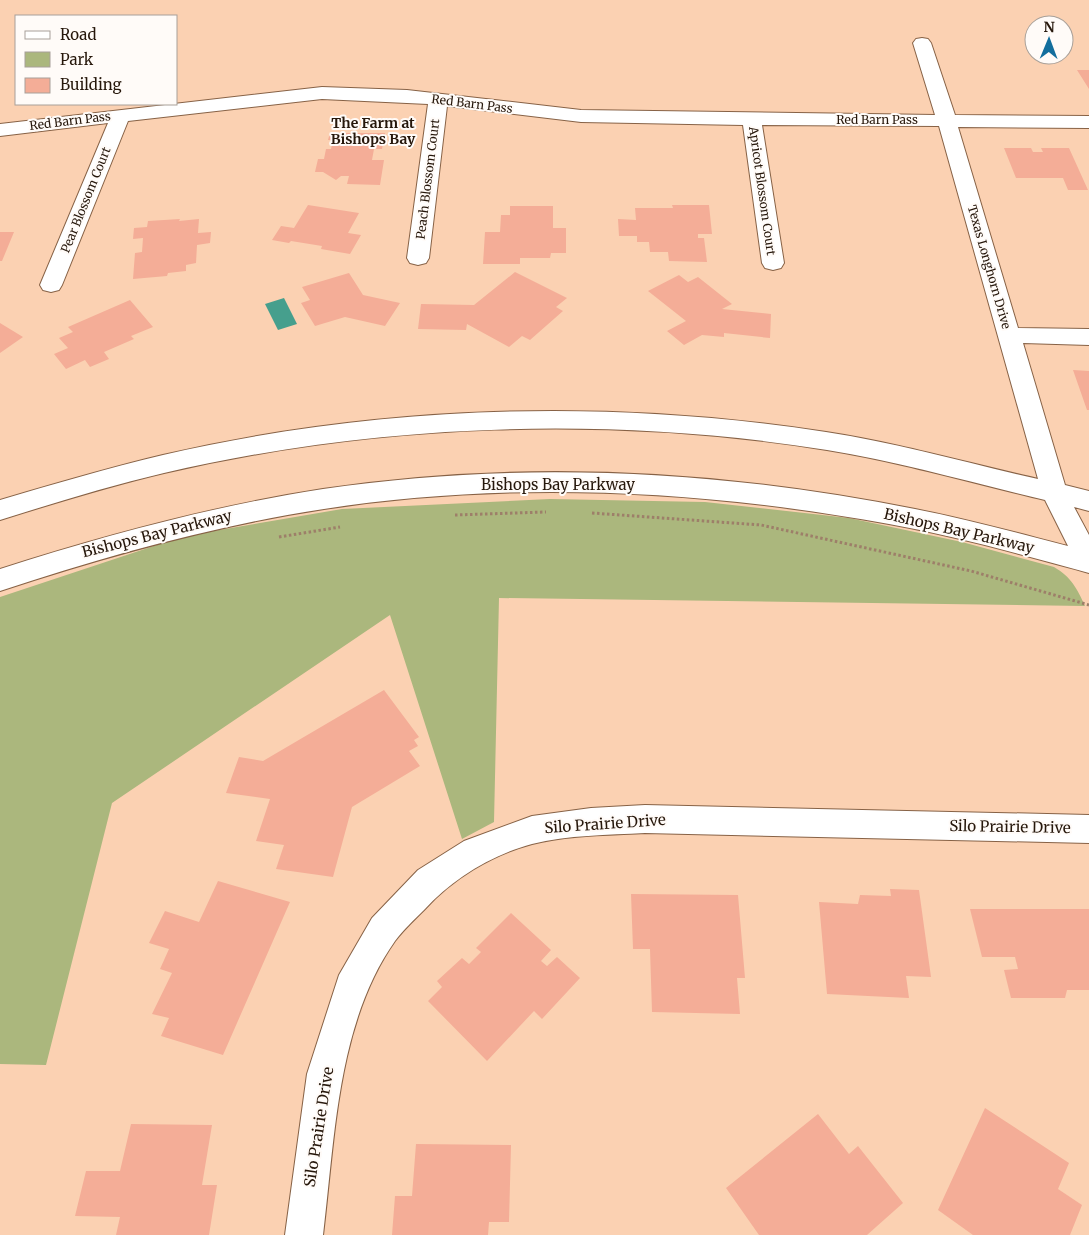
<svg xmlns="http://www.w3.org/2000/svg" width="1089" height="1235" font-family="Merriweather,serif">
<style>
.green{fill:#abb77d}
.water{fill:#469f8d}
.building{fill:#f4ad97}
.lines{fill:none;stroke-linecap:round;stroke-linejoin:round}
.street-casing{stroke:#876246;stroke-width:2}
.path{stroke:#9d7f69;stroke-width:3;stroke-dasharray:2.5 2.5;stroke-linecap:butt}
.street{fill:#fff;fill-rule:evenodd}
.labels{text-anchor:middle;stroke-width:4;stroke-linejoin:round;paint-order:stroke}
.far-street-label{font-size:12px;fill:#26170b;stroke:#fffbf8}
.far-neighbourhood-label{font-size:14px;font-weight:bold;fill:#26170b;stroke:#fffbf8}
.street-label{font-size:15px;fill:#26170b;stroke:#fffbf8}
</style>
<rect width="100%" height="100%" fill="#fbd1b2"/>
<path class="green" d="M 550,499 L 705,502 L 849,518 L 962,542 L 1054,567 C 1071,577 1077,588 1085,606 L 499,598 L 494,822 L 462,839 L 390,615 L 112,803 L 46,1065 L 0,1064 L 0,597 L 184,536 L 342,509 Z"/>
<path class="water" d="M 284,298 L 297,324 L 278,330 L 265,304 Z"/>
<path class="building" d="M 1077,70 L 1089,70 L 1089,89 Z
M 330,133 L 385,133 L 382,149 L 374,149 L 372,160 L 384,160 L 380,185 L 347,184 L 349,176 L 341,176 L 336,180 L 323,172 L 315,172 L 318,159 L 324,159 L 326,149 L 331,149 L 333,140 L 328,140 Z
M 1004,148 L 1031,148 L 1033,152 L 1043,152 L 1041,148 L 1069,148 L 1088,190 L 1068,190 L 1063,178 L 1016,178 Z
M 308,205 L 359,213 L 348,233 L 361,235 L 350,254 L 321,249 L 322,246 L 291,241 L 289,243 L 272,240 L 281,226 L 294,228 Z
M 672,205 L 709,205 L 712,234 L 698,234 L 698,238 L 704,238 L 707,262 L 669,261 L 668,252 L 650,252 L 649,242 L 637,242 L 637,236 L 619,236 L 618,219 L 636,220 L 635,208 L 673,208 Z
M 510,206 L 553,206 L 553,228 L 566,228 L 566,253 L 551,253 L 550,258 L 520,258 L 520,264 L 483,264 L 485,232 L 500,232 L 501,215 L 510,215 Z
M 180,219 L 179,221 L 199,219 L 198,233 L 211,232 L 210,243 L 197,245 L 196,263 L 186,265 L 186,271 L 168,273 L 167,276 L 133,279 L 135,253 L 142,252 L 143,238 L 133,239 L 134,228 L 147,227 L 148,221 Z
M 0,232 L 14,232 L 2,261 L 0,261 Z
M 515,272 L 567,298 L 556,307 L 563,311 L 530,340 L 522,336 L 509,347 L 467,324 L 466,330 L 418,329 L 421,304 L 474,305 Z
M 349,273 L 363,295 L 400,303 L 385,326 L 345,317 L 315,326 L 301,303 L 310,300 L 302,287 Z
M 679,275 L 688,282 L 698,277 L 732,304 L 722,309 L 771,314 L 770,338 L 724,333 L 724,337 L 702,335 L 684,345 L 667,331 L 686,321 L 648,291 Z
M 130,300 L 153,327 L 131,336 L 134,339 L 104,352 L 109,359 L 90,367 L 85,360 L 66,369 L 54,354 L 68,348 L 59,338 L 73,332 L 68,327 Z
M 0,323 L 23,337 L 0,353 Z
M 1073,370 L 1089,371 L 1089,410 L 1087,410 Z
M 384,690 L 419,737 L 414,740 L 418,746 L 409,751 L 420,766 L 352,807 L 333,877 L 276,869 L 284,845 L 256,841 L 270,799 L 226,793 L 239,757 L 263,761 Z
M 218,881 L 290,902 L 223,1055 L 161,1036 L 169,1018 L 152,1014 L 172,973 L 160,969 L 169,949 L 149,943 L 165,911 L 199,922 Z
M 890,889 L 919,890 L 931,977 L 906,976 L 909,998 L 827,994 L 819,902 L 858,904 L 860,895 L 891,896 Z
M 631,894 L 738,895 L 745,978 L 737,978 L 740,1014 L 652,1012 L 650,949 L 633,949 Z
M 970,909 L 1089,909 L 1089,990 L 1067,990 L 1065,998 L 1011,998 L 1004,970 L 1018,969 L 1015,957 L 982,957 Z
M 511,913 L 551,950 L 541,961 L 547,966 L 557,957 L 580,978 L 542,1019 L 534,1011 L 487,1061 L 428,1001 L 442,987 L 437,981 L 462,958 L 469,964 L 481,952 L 476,948 Z
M 985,1108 L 1069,1163 L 1058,1189 L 1082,1205 L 1070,1235 L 973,1235 L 938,1210 Z
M 818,1114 L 849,1154 L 858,1146 L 903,1203 L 867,1235 L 759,1235 L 726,1188 Z
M 131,1124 L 212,1125 L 202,1185 L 217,1185 L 209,1235 L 116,1235 L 120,1217 L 75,1216 L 86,1171 L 120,1171 Z
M 416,1144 L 511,1145 L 509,1222 L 489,1222 L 488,1235 L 392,1235 L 395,1196 L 412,1196 Z"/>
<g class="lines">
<defs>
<path id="street" d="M 922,38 L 928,39 L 931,43 L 955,115 L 1089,116 L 1089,128 L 958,127 L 1018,328 L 1089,329 L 1089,345 L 1023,343 L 1065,485 L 1089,491 L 1089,511 L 1074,507 L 1089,535 L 1089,573 C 1023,555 956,536 889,524 C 702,490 512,480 324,509 C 213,526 106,556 0,591 L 0,569 C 106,535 213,506 323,489 C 519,460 721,470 915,509 C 966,519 1017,533 1068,546 L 1045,500 C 973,483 901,462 827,450 C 609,415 379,423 164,473 C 109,486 54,503 0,520 L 0,500 C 54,484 108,468 163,455 C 378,405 608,398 826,432 C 898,443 967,463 1038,479 L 939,126 L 762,125 L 784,263 L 781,268 L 773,270 L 765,268 L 762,263 L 743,125 L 581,122 L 447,106 L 429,258 L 426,263 L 418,265 L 410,263 L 407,258 L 428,104 L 322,99 L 128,121 L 62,285 L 59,290 L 51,292 L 43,290 L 40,285 L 108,123 L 0,136 L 0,124 L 322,87 L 407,90 L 581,110 L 935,115 L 913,43 L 916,39 Z
M 645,805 L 1089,815 L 1089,843 L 645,833 C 608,835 568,835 532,844 C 491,855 452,879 424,910 C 414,920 403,930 395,941 C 337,1023 335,1138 323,1235 L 285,1235 L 307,1074 L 339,975 L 372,918 L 418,870 L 464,841 L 532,816 L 591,808 Z"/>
</defs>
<use href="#street" class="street-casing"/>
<path class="path" d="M 592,513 L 761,525 L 971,571 L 1089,605
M 455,515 L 546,512
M 279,537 L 340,527"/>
<use href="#street" class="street"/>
</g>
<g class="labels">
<g class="far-street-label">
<text transform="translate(472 104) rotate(7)" y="4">Red Barn Pass</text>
<text x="877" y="124">Red Barn Pass</text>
<text transform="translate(70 121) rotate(-7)" y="4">Red Barn Pass</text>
<text transform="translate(428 179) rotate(-83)" y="4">Peach Blossom Court</text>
<text transform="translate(762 191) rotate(82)" y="4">Apricot Blossom Court</text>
<text transform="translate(86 200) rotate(-68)" y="4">Pear Blossom Court</text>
<text transform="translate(989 267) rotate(74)" y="4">Texas Longhorn Drive</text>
</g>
<g class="far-neighbourhood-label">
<text x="373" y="128">The Farm at<tspan x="373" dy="16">Bishops Bay</tspan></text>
</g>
<g class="street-label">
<text x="558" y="490">Bishops Bay Parkway</text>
<text transform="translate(959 531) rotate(13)" y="5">Bishops Bay Parkway</text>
<text transform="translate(157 534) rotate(-14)" y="5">Bishops Bay Parkway</text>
<text transform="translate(605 824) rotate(-4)" y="5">Silo Prairie Drive</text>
<text transform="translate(1010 827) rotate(1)" y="5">Silo Prairie Drive</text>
<text transform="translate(319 1127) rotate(-81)" y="5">Silo Prairie Drive</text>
</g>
</g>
<rect x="15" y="15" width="162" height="90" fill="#fffbf8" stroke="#a8a099"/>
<rect x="25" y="31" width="25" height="8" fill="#ffffff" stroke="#a8a099"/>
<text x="60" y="40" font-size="15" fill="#26170b">Road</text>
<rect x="25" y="52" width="25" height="15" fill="#abb77d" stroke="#a8a099"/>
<text x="60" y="65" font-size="15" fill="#26170b">Park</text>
<rect x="25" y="78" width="25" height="15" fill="#f4ad97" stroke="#a8a099"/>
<text x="60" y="90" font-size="15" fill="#26170b">Building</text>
<g transform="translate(1049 40) rotate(1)"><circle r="24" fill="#fffbf8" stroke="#a8a099"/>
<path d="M0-4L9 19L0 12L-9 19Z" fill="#136e9d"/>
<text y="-8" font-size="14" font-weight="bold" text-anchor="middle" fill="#26170b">N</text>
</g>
</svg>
